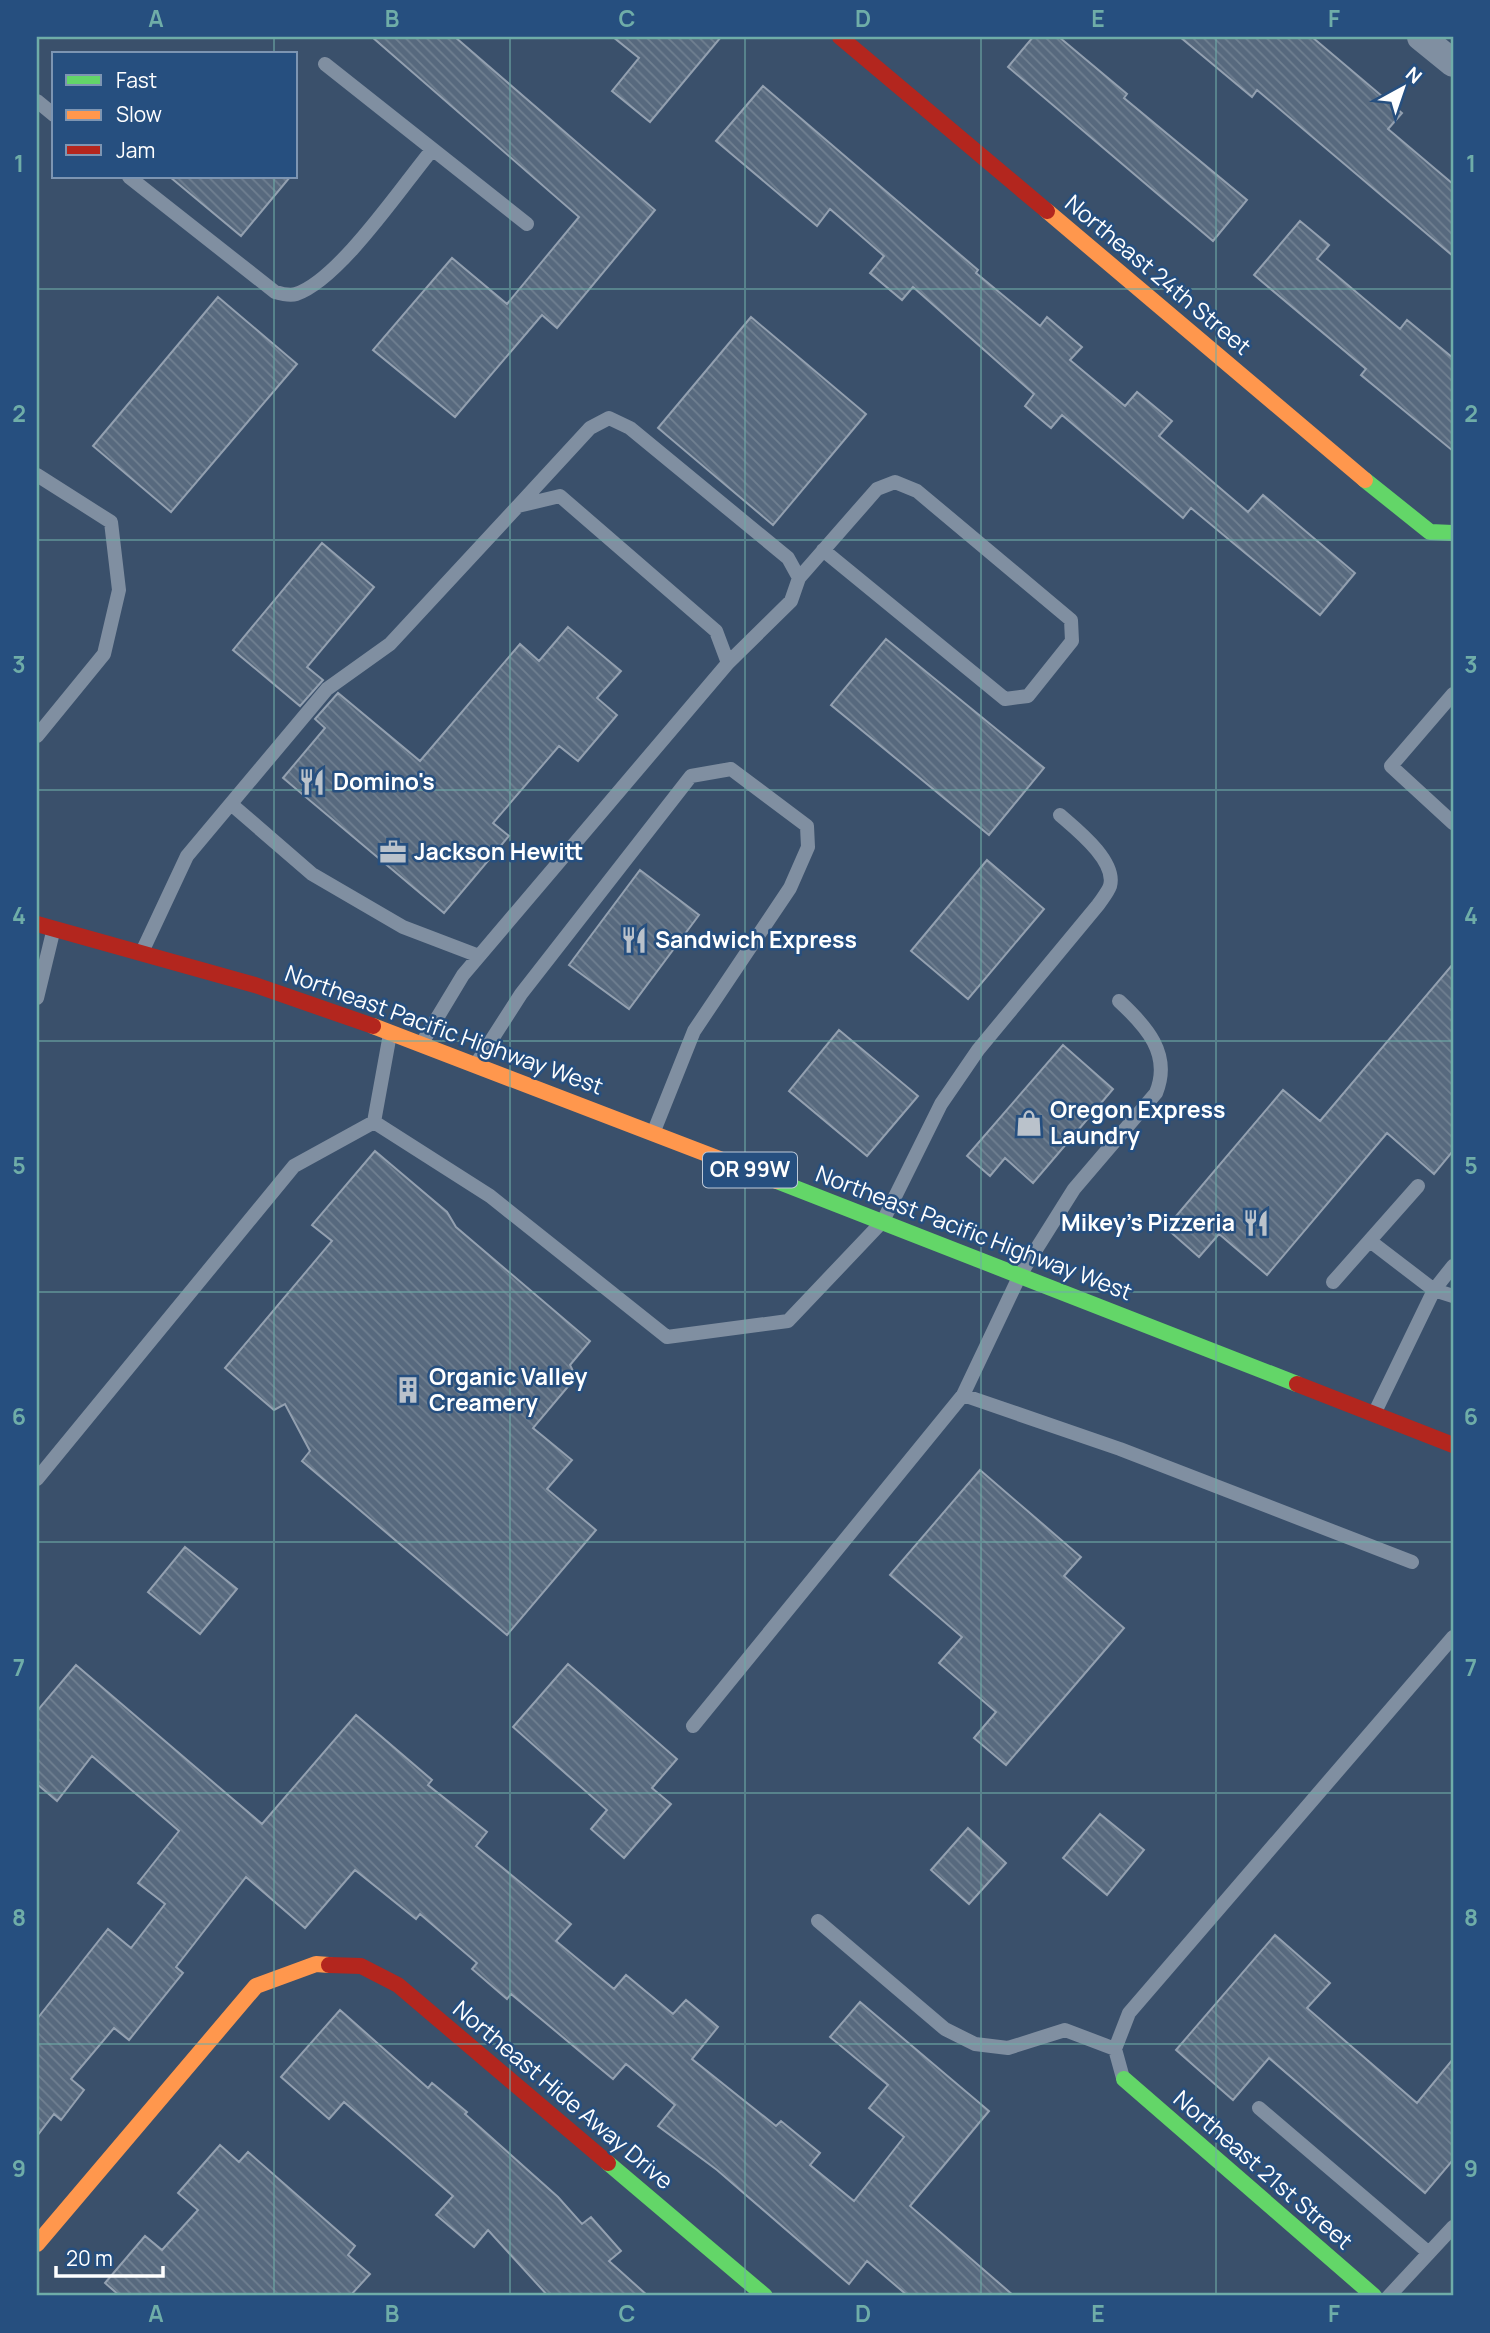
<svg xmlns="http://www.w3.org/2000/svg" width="1490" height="2333" font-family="Manrope,sans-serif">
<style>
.building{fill:url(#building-back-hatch);stroke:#93a0b0;stroke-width:2}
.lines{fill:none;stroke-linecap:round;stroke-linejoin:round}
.lane{stroke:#808fa1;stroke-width:14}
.street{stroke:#808fa1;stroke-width:28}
.fast{stroke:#63d668;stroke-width:16}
.slow{stroke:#ff974d;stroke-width:16}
.jam{stroke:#b3261e;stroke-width:16}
.grid{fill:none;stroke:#6fada8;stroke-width:2;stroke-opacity:0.55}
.labels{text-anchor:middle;stroke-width:5;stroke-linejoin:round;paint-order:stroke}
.shield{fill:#264f7f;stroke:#becad9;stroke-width:2}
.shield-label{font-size:21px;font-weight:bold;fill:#fff}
.street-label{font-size:23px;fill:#fff;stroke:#264f7f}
.poi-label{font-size:23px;font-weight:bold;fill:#fff;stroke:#264f7f;text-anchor:start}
.neatline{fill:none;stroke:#6fada8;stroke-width:2.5}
.grid-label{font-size:23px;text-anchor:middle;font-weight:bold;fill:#6fada8}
</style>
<defs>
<pattern id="building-back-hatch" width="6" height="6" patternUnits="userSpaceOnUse" patternTransform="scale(1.75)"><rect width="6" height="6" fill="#57697e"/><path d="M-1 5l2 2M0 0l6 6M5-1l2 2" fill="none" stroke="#708091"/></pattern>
</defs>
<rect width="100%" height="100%" fill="#3a506b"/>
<path class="building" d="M 372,37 L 455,37 L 655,210 L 557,328 L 542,315 L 455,417 L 373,350 L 452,258 L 507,304 L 579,217 Z
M 613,37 L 721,37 L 650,122 L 612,91 L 639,58 Z
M 1033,37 L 1059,37 L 1127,94 L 1124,98 L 1247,200 L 1213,241 L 1008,67 Z
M 1180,37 L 1312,37 L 1402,113 L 1388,129 L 1453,184 L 1453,256 L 1257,90 L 1252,97 Z
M 763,86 L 978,270 L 976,273 L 1040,326 L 1047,317 L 1082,347 L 1070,360 L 1125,406 L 1137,392 L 1172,421 L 1159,436 L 1248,512 L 1263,495 L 1355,573 L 1320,615 L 1191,508 L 1183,518 L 1062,415 L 1051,428 L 1025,406 L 1034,394 L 913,287 L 902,300 L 870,273 L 884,256 L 830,209 L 817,226 L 716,141 Z
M 170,177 L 290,177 L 241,236 Z
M 1300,221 L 1329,245 L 1317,259 L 1400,329 L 1407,320 L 1453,358 L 1453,451 L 1361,375 L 1366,369 L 1254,275 Z
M 218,297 L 297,364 L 171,512 L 93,446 Z
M 751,317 L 866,414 L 773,525 L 658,428 Z
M 322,543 L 374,587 L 307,667 L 323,680 L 300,706 L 233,650 Z
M 568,627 L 621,671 L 597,698 L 617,715 L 578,761 L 559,746 L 493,823 L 509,836 L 444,913 L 283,778 L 325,728 L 315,719 L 338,693 L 420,761 L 520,644 L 539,661 Z
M 886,639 L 1044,768 L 989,835 L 831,705 Z
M 987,860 L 1044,909 L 968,999 L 911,951 Z
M 640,870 L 699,915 L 629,1009 L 569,965 Z
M 1453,964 L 1453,1151 L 1434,1174 L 1387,1133 L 1267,1275 L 1219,1234 L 1199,1257 L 1166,1228 L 1283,1090 L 1320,1121 Z
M 839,1030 L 918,1096 L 867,1156 L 789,1091 Z
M 1063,1045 L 1113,1089 L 1033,1183 L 1005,1158 L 990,1176 L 967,1156 Z
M 375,1151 L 447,1212 L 456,1227 L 590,1341 L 570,1365 L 576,1377 L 533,1428 L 572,1460 L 547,1489 L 596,1530 L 507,1635 L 302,1461 L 310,1451 L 285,1404 L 274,1410 L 225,1368 L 332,1241 L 312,1225 Z
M 980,1470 L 1081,1557 L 1064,1576 L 1124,1628 L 1006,1765 L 974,1738 L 996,1712 L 939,1663 L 962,1637 L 890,1575 Z
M 185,1547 L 237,1589 L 200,1634 L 148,1592 Z
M 568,1664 L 677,1759 L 652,1788 L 671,1804 L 624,1858 L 591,1829 L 607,1810 L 513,1727 Z
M 76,1665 L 262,1824 L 356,1715 L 432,1780 L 428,1785 L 487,1832 L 476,1846 L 571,1924 L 556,1941 L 614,1989 L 626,1975 L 673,2014 L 686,2000 L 718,2027 L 692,2059 L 776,2126 L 781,2121 L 820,2153 L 810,2165 L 854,2201 L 904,2137 L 869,2108 L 888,2085 L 830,2037 L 860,2002 L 989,2111 L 910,2206 L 1014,2296 L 908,2296 L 867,2261 L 849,2284 L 717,2170 L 658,2126 L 675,2105 L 626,2064 L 613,2079 L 511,1994 L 507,1999 L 472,1969 L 477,1963 L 420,1914 L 416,1919 L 355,1870 L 305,1928 L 246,1877 L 176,1967 L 183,1973 L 129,2040 L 114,2028 L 71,2079 L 84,2090 L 61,2120 L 54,2114 L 37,2136 L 37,2019 L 108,1929 L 131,1948 L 165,1904 L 138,1883 L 179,1831 L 92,1756 L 57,1801 L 37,1784 L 37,1711 Z
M 1100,1814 L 1144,1850 L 1107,1895 L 1063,1858 Z
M 968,1828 L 1006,1863 L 969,1904 L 931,1870 Z
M 1275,1935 L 1330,1983 L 1307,2008 L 1417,2103 L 1453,2059 L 1453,2160 L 1425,2193 L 1269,2058 L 1233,2100 L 1176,2050 Z
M 340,2010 L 428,2088 L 432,2083 L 467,2112 L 465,2114 L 558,2197 L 582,2224 L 591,2217 L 621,2251 L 609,2261 L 648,2296 L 548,2296 L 488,2230 L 474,2247 L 436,2215 L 453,2196 L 344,2102 L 329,2119 L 281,2077 Z
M 220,2145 L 239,2162 L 248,2152 L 355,2246 L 348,2255 L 370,2274 L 350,2296 L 120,2296 L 105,2283 L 145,2236 L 162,2250 L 198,2210 L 178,2193 Z"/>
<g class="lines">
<path class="lane" d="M 325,64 L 527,224
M 37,101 L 54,115
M 129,177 L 275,292 C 282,294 290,296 296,294 C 339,280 402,186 432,150
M 37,475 L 111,522 L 119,590 L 104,654 L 37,736
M 519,505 L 590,428 L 609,418 L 630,428 L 788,558 L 799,578 L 791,601 L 728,663
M 799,578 L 877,489 L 895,482 L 917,491 L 1071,620 L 1072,641 L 1028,696 L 1005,699 L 823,550
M 1453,694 L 1391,766 L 1453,823
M 231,804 L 312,874 L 403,927 L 479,956
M 142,952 L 187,856 L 327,689 L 390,644 L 518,506 L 560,496 L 716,631 L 728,663 L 463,975 L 422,1043
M 37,998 L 53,932
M 390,1034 L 374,1122 L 490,1196 L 667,1337 L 788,1321 L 883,1221 L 941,1104 L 978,1050 L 1098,905 C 1102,899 1108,892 1110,886 C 1117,861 1076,829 1060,815
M 478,1061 L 521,994 L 691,776 L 731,769 L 807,826 L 808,847 L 790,888 L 694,1031 L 654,1131
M 1370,1241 L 1434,1290 L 1453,1296
M 1333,1282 L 1418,1186
M 963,1395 L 1120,1449 L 1412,1562
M 1375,1412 L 1434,1290 L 1453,1266
M 37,1479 L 294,1166 L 374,1122
M 693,1726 L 963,1395 L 1020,1275 L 1074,1189 L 1156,1093 C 1172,1054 1146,1026 1119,1001
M 818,1921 L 945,2029 L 975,2044 L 1008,2048 L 1065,2030 L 1115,2049
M 1123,2078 L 1115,2049 L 1129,2013 L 1453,1637
M 1259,2108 L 1429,2253
M 1389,2296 L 1453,2227"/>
<path class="street" d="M 1421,37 L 1453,63"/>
<path class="fast" d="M 1365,480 L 1430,532 L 1453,533
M 777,1181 L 1297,1384
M 1124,2079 L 1374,2296
M 608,2163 L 765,2296"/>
<path class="slow" d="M 1047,211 L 1365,480
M 373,1026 L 777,1181
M 37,2244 L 256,1986 L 316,1964 L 329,1965"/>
<path class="jam" d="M 840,37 L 1047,211
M 37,924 L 255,985 L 373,1026
M 1297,1384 L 1453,1445
M 329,1965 L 361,1966 L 398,1985 L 608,2163"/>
</g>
<path class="grid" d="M 274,37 L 274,54M 510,37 L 510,2296M 745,37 L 745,2296M 981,37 L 981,2296M 1216,37 L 1216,2296M 274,177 L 274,2296M 37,289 L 1453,289M 37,540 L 1453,540M 37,790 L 1453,790M 37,1041 L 1453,1041M 37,1292 L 1453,1292M 37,1542 L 1453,1542M 37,1793 L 1453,1793M 37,2044 L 1453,2044"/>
<defs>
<symbol id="restaurant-bare" viewBox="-9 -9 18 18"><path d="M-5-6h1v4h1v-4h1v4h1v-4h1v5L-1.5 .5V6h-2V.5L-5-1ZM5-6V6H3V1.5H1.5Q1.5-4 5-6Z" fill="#bac2cb" stroke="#264f7f" stroke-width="2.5" paint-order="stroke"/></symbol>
<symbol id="office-bare" viewBox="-9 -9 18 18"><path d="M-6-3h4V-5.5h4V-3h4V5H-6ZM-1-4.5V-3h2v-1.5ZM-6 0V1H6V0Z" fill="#bac2cb" stroke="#264f7f" stroke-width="2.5" paint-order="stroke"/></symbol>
<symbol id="shop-bare" viewBox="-9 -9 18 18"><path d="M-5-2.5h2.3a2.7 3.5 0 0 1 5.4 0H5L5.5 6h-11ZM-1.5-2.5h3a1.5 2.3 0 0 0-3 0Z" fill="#bac2cb" stroke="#264f7f" stroke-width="2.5" paint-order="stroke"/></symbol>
<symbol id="building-bare" viewBox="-9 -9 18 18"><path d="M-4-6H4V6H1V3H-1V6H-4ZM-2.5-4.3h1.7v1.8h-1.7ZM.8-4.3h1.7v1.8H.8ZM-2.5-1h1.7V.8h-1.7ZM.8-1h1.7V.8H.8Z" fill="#bac2cb" stroke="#264f7f" stroke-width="2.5" paint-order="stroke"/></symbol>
</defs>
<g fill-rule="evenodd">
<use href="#restaurant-bare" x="293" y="763" width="38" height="38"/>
<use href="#office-bare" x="374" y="833" width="38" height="38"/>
<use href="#restaurant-bare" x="615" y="921" width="38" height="38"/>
<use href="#shop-bare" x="1010" y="1104" width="38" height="38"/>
<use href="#restaurant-bare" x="1237" y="1204" width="38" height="38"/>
<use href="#building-bare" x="389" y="1371" width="38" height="38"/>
</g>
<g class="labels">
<rect class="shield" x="703" y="1152.5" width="94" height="35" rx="5"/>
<g class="shield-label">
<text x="750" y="1177">OR 99W</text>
</g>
<g class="street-label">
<text transform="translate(1158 275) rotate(40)" y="8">Northeast 24th Street</text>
<text transform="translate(444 1030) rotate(20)" y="8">Northeast Pacific Highway West</text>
<text transform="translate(974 1233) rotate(21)" y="8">Northeast Pacific Highway West</text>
<text transform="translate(563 2095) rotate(40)" y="8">Northeast Hide Away Drive</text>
<text transform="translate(1263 2170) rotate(41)" y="8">Northeast 21st Street</text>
</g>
<g class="poi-label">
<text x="333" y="790">Domino's</text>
<text x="414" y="860">Jackson Hewitt</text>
<text x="655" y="948">Sandwich Express</text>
<text x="1050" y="1118">Oregon Express<tspan x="1050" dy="26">Laundry</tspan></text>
<text x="1235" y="1231" text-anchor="end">Mikey's Pizzeria</text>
<text x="429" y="1385">Organic Valley<tspan x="429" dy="26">Creamery</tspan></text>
</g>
</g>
<rect width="1490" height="2333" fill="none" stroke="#264f7f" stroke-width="77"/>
<rect x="52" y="52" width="245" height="126" fill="#264f7f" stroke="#7d95b2" stroke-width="2"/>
<rect x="66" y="75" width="35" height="10" fill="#63d668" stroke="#7d95b2" stroke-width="2"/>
<text x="116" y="88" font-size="21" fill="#ffffff">Fast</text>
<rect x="66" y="110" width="35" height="10" fill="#ff974d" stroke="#7d95b2" stroke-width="2"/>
<text x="116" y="122" font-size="21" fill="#ffffff">Slow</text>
<rect x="66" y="145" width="35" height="10" fill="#b3261e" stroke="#7d95b2" stroke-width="2"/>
<text x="116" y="158" font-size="21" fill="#ffffff">Jam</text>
<g transform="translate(1403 88) rotate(40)" stroke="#264f7f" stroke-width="5" paint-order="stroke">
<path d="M0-5L12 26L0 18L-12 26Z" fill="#ffffff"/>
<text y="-10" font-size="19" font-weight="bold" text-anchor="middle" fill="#ffffff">N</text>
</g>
<path d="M56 2266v10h107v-10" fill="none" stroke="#ffffff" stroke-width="3.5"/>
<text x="66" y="2266" font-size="21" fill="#ffffff" stroke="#264f7f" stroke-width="5" paint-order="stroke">20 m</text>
<rect x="38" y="38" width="1414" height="2256" class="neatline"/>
<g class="grid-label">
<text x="156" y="27">A</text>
<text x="392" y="27">B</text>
<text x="627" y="27">C</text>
<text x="863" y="27">D</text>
<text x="1098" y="27">E</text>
<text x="1334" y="27">F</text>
<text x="19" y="172">1</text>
<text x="1471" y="172">1</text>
<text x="19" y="422">2</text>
<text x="1471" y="422">2</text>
<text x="19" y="673">3</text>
<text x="1471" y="673">3</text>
<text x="19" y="924">4</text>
<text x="1471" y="924">4</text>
<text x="19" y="1174">5</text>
<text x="1471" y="1174">5</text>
<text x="19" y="1425">6</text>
<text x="1471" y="1425">6</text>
<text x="19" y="1676">7</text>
<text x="1471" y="1676">7</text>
<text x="19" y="1926">8</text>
<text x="1471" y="1926">8</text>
<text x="19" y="2177">9</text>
<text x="1471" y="2177">9</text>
<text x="156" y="2322">A</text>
<text x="392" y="2322">B</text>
<text x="627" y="2322">C</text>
<text x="863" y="2322">D</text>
<text x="1098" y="2322">E</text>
<text x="1334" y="2322">F</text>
</g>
</svg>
